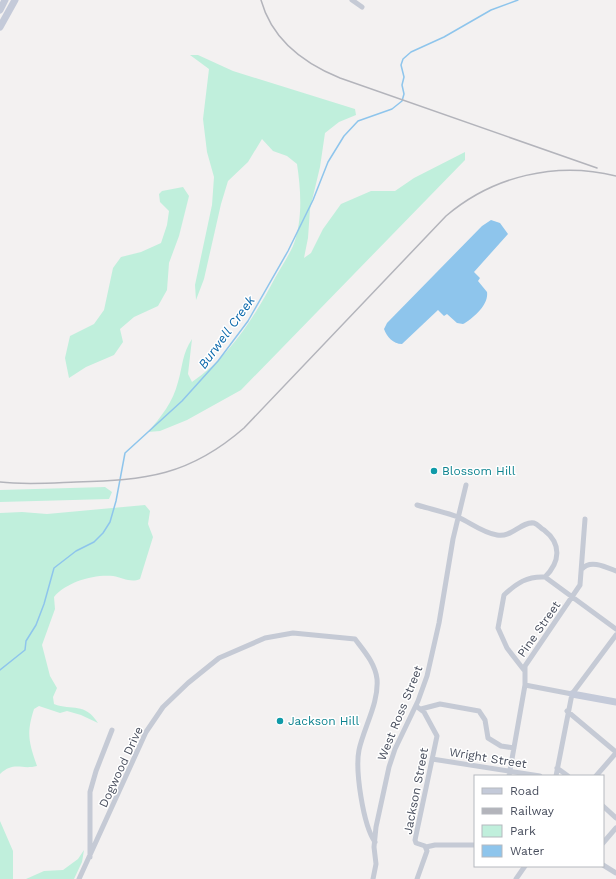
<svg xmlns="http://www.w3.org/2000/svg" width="616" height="879" font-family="'Work Sans',sans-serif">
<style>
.green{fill:#c0efdc}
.water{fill:#8ec5ec}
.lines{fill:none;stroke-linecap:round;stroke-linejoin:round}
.stream{stroke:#8ec5ec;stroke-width:1.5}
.street{stroke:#c5cad5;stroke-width:5}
.secondary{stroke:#c4cad9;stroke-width:7}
.rail{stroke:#b3b4bb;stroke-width:1.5}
.culture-dot{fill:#0f9aa8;stroke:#fff;stroke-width:1.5}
.labels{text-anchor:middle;stroke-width:3;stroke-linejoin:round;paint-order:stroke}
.culture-label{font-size:12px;fill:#0d838f;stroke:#fff;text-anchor:start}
.street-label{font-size:12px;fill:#494f5e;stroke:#fff}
.water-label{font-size:13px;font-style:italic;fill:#0e6aac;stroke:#fff}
</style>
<rect width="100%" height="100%" fill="#f3f1f1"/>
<path class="green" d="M 190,55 L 198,55 L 233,71 L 355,109 L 356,115 L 339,122 L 325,133 L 320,167 L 310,209 L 308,238 L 304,258 L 311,253 L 323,229 L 341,204 L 371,191 L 395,191 L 414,178 L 465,152 L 465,160 L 241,390 L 187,420 L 160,431 L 148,432 C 161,417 173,402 178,382 C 183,365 182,354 192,339 L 188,374 L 192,382 C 230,356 254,318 275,278 C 281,267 288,257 293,246 C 303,221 301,190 297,164 L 287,156 L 273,151 L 262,139 L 248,162 L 228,181 L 221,204 L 204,279 L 196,300 L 195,285 L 212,205 L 214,177 L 207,152 L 203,119 L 209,69 Z
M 183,187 L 189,196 L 179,236 L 169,263 L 167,290 L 158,306 L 134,317 L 120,329 L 123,342 L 114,355 L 86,367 L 69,378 L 65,358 L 70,336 L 94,324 L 104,310 L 113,268 L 121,257 L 141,252 L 161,243 L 167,225 L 169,211 L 160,202 L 159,194 L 162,191 Z
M 105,487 L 112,492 L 109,499 L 0,502 L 0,490 Z
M 145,505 L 150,511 L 148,524 L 153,537 L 140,579 C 131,583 123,578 113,576 C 94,574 66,582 54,597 L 55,609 L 42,645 L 50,676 L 57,688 L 53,697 L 54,704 C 72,711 85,702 98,723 L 81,715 L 67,711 L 60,713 L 39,706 L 34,709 C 26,734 29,742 37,766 C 21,770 14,761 0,774 L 0,513 L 22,512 L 47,514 Z
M 0,821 L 13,851 L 13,879 L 0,879 Z
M 84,850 L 82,862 L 74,879 L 26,879 L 44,871 L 63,870 L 78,859 Z"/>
<path class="water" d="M 491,220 L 500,223 L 508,234 L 474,272 L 480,278 L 478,281 L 487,292 C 489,305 472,319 463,324 L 457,323 L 447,314 L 444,316 L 438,310 L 402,344 C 393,344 387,337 384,329 L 387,323 L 482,226 Z"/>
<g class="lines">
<path class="stream" d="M 0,670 L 25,650 L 26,641 L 36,625 L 44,604 L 54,568 L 76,551 L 94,542 L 103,533 L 110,522 L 116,501 L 125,453 L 182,401 L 218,361 L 248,321 L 288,251 L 313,200 L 328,162 L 344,136 L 358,121 L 392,109 L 402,101 L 404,94 L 402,85 L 404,77 L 401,65 L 403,59 L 411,52 L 444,37 L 491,10 L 518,0"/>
<path class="street" d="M 352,0 L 362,7
M 417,505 C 430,509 445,512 458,517 C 471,523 483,533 497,535 C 512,538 521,521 534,523 C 538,524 540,528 544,530 C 562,544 560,562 545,577
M 582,569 C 590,559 606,567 616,571
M 524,670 L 507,648 L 498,628 L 504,595 C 517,583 527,576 545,577 L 616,629
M 525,685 L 572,694
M 416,706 L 424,712 L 437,736 L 415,840 L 416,843 L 425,846 L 427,851 L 417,879
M 421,709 L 440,704 L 479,711 L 485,720 L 488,738 L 501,746 L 514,748
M 567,711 L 616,752
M 432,759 L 540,776
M 557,768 L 568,776
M 509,776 L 525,685 L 525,666 L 580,585 L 585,519
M 556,776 L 572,694 L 616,635
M 596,776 L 616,753
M 603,806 L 616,818
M 603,843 L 616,828
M 426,847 L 435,845 L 475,845
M 90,857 L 90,792 L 96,771 L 112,730
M 603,865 L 616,873
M 79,879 L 146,732 L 163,707 L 188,683 L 219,658 L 265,638 L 293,633 L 355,639 C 364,651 375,663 377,679 C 379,703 364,727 359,750 C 355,770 363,825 375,842
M 373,879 L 376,864 L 374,847 L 376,827 L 389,767 L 395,749 L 418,701 L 427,676 L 439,623 L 453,539 L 466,485
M 516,879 L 525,866"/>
<path class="secondary" d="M 0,10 L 5,0
M 0,27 L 15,0
M 572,694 L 616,702"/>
<path class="rail" d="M 261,0 C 272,40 303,63 340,78 L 597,168
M 0,482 C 25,485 51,483 76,482 C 146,480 189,476 244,428 L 446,216 C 493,176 556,161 616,176"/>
</g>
<g class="culture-dot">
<circle cx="434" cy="471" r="4"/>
<circle cx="280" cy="721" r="4"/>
</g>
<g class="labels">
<g class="culture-label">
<text x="442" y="475">Blossom Hill</text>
<text x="288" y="725">Jackson Hill</text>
</g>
<g class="street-label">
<text transform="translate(539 629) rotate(-55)" y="4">Pine Street</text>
<text transform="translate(400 713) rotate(-68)" y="4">West Ross Street</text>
<text transform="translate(488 758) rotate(9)" y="4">Wright Street</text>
<text transform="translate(121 767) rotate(-65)" y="4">Dogwood Drive</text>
<text transform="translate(416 791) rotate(-79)" y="4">Jackson Street</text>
</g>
<g class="water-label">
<text transform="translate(226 332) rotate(-54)" y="5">Burwell Creek</text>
</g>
</g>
<rect x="474" y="775" width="130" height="92" fill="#ffffff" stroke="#b6b9bf"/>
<rect x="482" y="788" width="20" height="6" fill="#c4cad9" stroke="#b6b9bf"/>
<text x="510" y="795" font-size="12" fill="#494f5e">Road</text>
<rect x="482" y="808" width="20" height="6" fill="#b3b4bb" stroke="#b6b9bf"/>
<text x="510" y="815" font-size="12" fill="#494f5e">Railway</text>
<rect x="482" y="825" width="20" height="12" fill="#c0efdc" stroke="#b6b9bf"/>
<text x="510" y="835" font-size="12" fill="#494f5e">Park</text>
<rect x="482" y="845" width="20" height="12" fill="#8ec5ec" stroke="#b6b9bf"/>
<text x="510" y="855" font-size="12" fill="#494f5e">Water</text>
</svg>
